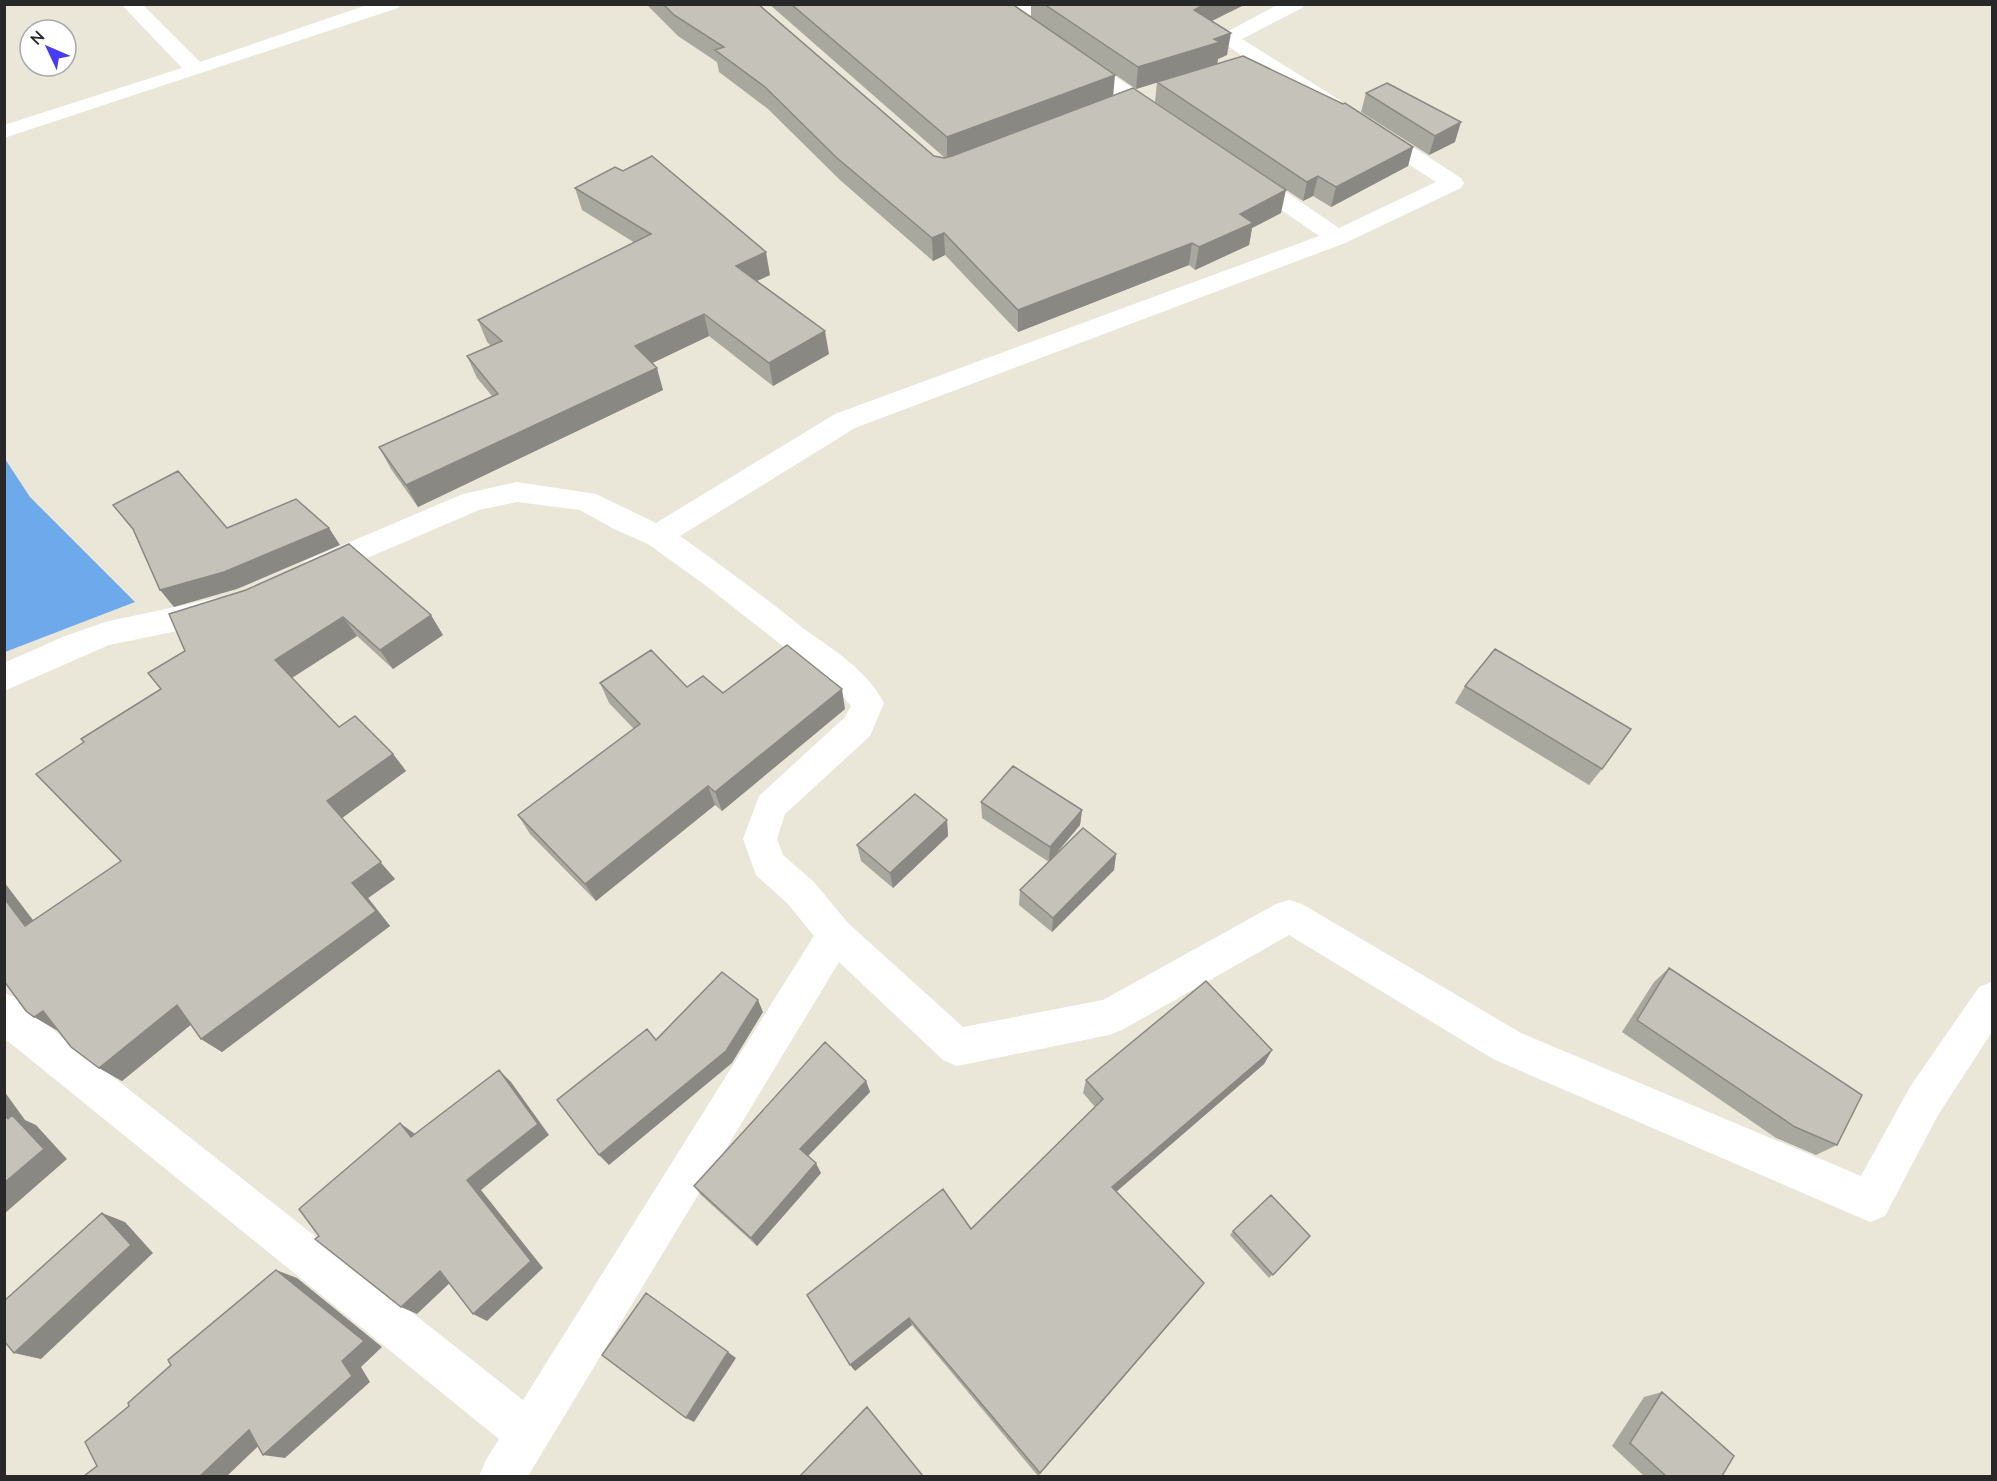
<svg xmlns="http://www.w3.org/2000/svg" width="1997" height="1481" font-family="'Nunito Sans',sans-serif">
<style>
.water{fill:#6da9eb}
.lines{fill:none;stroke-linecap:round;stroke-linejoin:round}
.street{fill:#fff;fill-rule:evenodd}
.wall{fill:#a9a89f}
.shaded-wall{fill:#8a8882}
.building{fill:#c5c3b9;stroke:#8a8882;stroke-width:1.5}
</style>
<rect width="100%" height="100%" fill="#eae7d9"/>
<path class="water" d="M 5,459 L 30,497 L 135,602 L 5,652 Z"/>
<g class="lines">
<path class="street" d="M 121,4 L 142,4 L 200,62 L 370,4 L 400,4 L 398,8 L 4,138 L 4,125 L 182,68 Z
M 1023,4 L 1051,4 L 1049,8 L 1018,20 L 1004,20 L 1001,16 L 1004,12 Z
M 1279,4 L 1304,4 L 1302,8 L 1242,39 L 1341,101 L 1344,106 L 1341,111 L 1333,112 L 1325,111 L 1258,67 L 1212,81 L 1205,79 L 1202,75 L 1205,71 L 1245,58 L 1218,39 L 1221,35 Z
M 1077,54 L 1084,56 L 1169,112 L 1172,117 L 1169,122 L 1161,123 L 1153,122 L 1070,64 L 1067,60 L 1070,56 Z
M 1374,125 L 1382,127 L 1461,178 L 1464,183 L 1461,188 L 1345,243 L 855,428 L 680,536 C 722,566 763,596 803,628 C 832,649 867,670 884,703 L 870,736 L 785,814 L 777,839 L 783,855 L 814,882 L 848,923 L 963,1027 L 1103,1000 L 1276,904 L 1289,900 L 1302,904 L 1521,1033 L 1861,1176 L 1910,1087 L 1979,987 L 1992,982 L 1992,1032 L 1938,1115 L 1885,1216 L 1870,1222 L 1493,1059 L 1289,935 L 1122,1030 L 1109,1035 L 957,1066 L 943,1060 L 839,962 L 528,1476 L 479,1476 L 486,1460 L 499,1439 L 4,1038 L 4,993 L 17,998 L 23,1006 L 523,1400 L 814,936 L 788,904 L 756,875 L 743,839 L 759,796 L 845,717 L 851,706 L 834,686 L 705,585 L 648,544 L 614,529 L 580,510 L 517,502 L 479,510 L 316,580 L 305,577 L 301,569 L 305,561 L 463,494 L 517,482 L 596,494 L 656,523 L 835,414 L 1319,236 L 1238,180 L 1235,175 L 1238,170 L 1246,168 L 1254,170 L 1339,228 L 1436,182 L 1366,137 L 1363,132 L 1366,127 Z
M 216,598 L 227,602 L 231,610 L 227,618 L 192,628 L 109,645 L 4,691 L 4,663 L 65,636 L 105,622 Z"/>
</g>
<path class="wall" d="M 646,4 L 758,4 L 934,156 L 944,158 L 945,158 L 769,4 L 1016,4 L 1014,5 L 1031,17 L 1031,4 L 1246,4 L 1212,21 L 1227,55 L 1218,59 L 1217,64 L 1413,147 L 1408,166 L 1331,207 L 1313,196 L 1303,201 L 1155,102 L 1157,82 L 1194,71 L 1136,89 L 1047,28 L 1113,95 L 1281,213 L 1252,228 L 1249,245 L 1195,270 L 1189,265 L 1018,332 L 945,255 L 933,261 L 840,180 L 768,109 L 719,72 L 717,62 L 678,36 Z
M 1366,93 L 1455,142 L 1429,155 L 1361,112 Z
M 575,188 L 770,275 L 757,281 L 829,354 L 773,386 L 709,336 L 652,363 L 663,390 L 418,507 L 391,469 L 379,447 L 492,396 L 477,378 L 467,356 L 491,346 L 487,342 L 478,320 L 635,243 L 582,210 Z
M 246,590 L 443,635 L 393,669 L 357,636 L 292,678 L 339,727 L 393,754 L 406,771 L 342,818 L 395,879 L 368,898 L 390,926 L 222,1052 L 201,1039 L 191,1024 L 122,1081 L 99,1068 L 4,882 L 33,921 L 121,861 L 161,689 L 185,651 Z
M 600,683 L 687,687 L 845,709 L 722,811 L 715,805 L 596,901 L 530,834 L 518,815 L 634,729 L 609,703 Z
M 1465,686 L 1602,769 L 1589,785 L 1455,703 Z
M 981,802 L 1082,810 L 1080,825 L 1051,860 L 1116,854 L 1114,870 L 1052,932 L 1019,905 L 1020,890 L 1049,862 L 982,818 Z
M 947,820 L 948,836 L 893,888 L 861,861 L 857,845 Z
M 1669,968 L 1837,1145 L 1816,1155 L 1776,1138 L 1622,1032 L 1654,982 Z
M 1272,1050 L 1264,1064 L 1116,1192 L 1198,1291 L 1038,1476 L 912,1325 L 855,1371 L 971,1229 L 1095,1107 L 1083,1093 L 1086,1080 Z
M 866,1081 L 870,1092 L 808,1156 L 821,1173 L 757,1246 L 701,1195 L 694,1186 Z
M 1233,1231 L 1310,1236 L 1269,1278 L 1230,1235 Z
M 1662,1392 L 1722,1476 L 1644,1476 L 1612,1446 L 1644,1397 Z"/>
<path class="shaded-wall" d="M 1205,4 L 1246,4 L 1191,31 L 1194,10 Z
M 1231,33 L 1227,55 L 1218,59 L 1217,64 L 1136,89 L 1138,67 Z
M 1115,75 L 1113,97 L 947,159 L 947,137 Z
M 1461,122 L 1455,142 L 1429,155 L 1435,136 Z
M 1413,147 L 1408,166 L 1331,207 L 1336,187 Z
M 1318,176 L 1313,196 L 1303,201 L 1307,182 Z
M 1286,190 L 1281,213 L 1252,228 L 1249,245 L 1195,270 L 1199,247 L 1240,214 Z
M 944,233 L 945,255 L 933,261 L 932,238 Z
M 1192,243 L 1189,265 L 1018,332 L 1018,310 Z
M 766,252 L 770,275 L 741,288 L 736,266 Z
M 704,314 L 709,336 L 642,368 L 635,346 Z
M 825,331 L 829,354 L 773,386 L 769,363 Z
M 657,368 L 663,390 L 418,507 L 406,485 Z
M 329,528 L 340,545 L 237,589 L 174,607 L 160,590 Z
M 431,615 L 443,635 L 393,669 L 380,650 Z
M 343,617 L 357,636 L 290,679 L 275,660 Z
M 842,689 L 845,709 L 722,811 L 715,792 Z
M 393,754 L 406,771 L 342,818 L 395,879 L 368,898 L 390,926 L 222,1052 L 201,1039 L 327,801 Z
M 708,786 L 715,805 L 596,901 L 585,884 Z
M 1082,810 L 1080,825 L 1049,862 L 1050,847 Z
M 947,820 L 948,836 L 893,888 L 890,873 Z
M 1116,854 L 1114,870 L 1052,932 L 1053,918 Z
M 4,882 L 49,941 L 25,926 L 4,898 Z
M 758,1000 L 763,1012 L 732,1063 L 609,1165 L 599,1155 Z
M 177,1005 L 198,1019 L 122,1081 L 99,1068 Z
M 43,1011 L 58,1031 L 34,1017 Z
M 1272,1050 L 1264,1064 L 1109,1198 L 1112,1187 Z
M 499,1070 L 511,1082 L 549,1135 L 481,1190 L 543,1268 L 487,1321 L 473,1314 L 467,1180 Z
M 866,1081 L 870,1092 L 805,1159 L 800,1149 Z
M 4,1091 L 25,1120 L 36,1125 L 67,1159 L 4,1214 L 4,1183 L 8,1119 L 4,1114 Z
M 400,1123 L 415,1134 L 426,1148 L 411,1137 Z
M 816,1163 L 821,1173 L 757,1246 L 751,1238 Z
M 102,1213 L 125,1222 L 153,1253 L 41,1359 L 14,1353 Z
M 276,1270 L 297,1278 L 382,1347 L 361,1367 L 370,1382 L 285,1458 L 263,1455 Z
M 440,1271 L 455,1278 L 417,1314 L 401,1307 Z
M 1204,1283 L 1198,1291 L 1038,1476 L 1040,1473 Z
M 909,1318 L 912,1325 L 855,1371 L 850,1365 Z
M 728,1352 L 736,1358 L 694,1422 L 686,1418 Z
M 249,1430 L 271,1434 L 227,1476 L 200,1476 Z"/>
<path class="building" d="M 663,4 L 758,4 L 934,156 L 944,158 L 952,156 L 1133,88 L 1286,190 L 1240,214 L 1253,223 L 1199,247 L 1192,243 L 1018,310 L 944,233 L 932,238 L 837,158 L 765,87 L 715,50 L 724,47 L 674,15 Z
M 791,4 L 1012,4 L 1115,75 L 947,137 Z
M 1044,4 L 1205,4 L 1194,10 L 1231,33 L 1214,39 L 1220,42 L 1138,67 Z
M 1243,56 L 1343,104 L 1345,103 L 1413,147 L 1336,187 L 1318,176 L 1307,182 L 1157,82 Z
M 1387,83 L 1461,122 L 1435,136 L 1366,93 Z
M 652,156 L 766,252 L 736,266 L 825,331 L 769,363 L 704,314 L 635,346 L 657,368 L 406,485 L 379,447 L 498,394 L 467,356 L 502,341 L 478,320 L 651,234 L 575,188 L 615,167 L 623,171 Z
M 178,471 L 227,528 L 296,499 L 329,528 L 224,572 L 160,590 L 133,529 L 113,505 Z
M 349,544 L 431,615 L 380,650 L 343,617 L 275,660 L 339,727 L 355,716 L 393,754 L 327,801 L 381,862 L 352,883 L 376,911 L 201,1039 L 177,1005 L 99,1068 L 71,1047 L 43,1011 L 34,1017 L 26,1011 L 4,981 L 4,898 L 25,926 L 121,861 L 36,774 L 84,742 L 81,739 L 161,689 L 148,673 L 185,651 L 169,614 L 246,590 Z
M 787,645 L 842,689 L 715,792 L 708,786 L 585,884 L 518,815 L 640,724 L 600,683 L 651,650 L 687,687 L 703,676 L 723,693 Z
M 1495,649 L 1631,729 L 1602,769 L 1465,686 Z
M 1013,766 L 1082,810 L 1050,847 L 981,802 Z
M 915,794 L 947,820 L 890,873 L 857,845 Z
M 1083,828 L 1116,854 L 1053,918 L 1020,890 Z
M 1669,968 L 1862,1095 L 1837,1145 L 1795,1127 L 1637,1020 Z
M 722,972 L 758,1000 L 726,1051 L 599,1155 L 557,1100 L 647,1029 L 656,1040 Z
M 1206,981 L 1272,1050 L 1112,1187 L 1204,1283 L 1040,1473 L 909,1318 L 850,1365 L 807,1295 L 943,1189 L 971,1229 L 1103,1099 L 1086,1080 Z
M 825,1042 L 866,1081 L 800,1149 L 816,1163 L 751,1238 L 694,1186 Z
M 499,1070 L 538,1124 L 467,1180 L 531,1261 L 473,1314 L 440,1271 L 401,1307 L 315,1239 L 319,1236 L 299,1209 L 400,1123 L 411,1137 Z
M 4,1114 L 8,1119 L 12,1115 L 44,1149 L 4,1183 Z
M 1271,1195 L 1310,1236 L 1273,1275 L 1233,1231 Z
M 102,1213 L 131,1245 L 14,1353 L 4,1341 L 4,1301 Z
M 276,1270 L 364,1341 L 342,1361 L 352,1376 L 263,1455 L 249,1430 L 200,1476 L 84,1476 L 97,1466 L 85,1442 L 129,1406 L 128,1403 L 171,1365 L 168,1360 Z
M 646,1293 L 728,1352 L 686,1418 L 602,1355 Z
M 1662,1392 L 1734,1456 L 1722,1476 L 1666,1476 L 1630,1443 Z
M 867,1407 L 923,1476 L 800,1476 Z"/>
<rect width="1997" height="1481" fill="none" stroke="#282828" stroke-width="12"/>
<g transform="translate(48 48) rotate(314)"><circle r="28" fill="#ffffff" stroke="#a9a9a9" stroke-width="1.5"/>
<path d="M0-4.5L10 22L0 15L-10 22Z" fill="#483bf5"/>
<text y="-9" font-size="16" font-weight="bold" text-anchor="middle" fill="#282828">N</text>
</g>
</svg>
